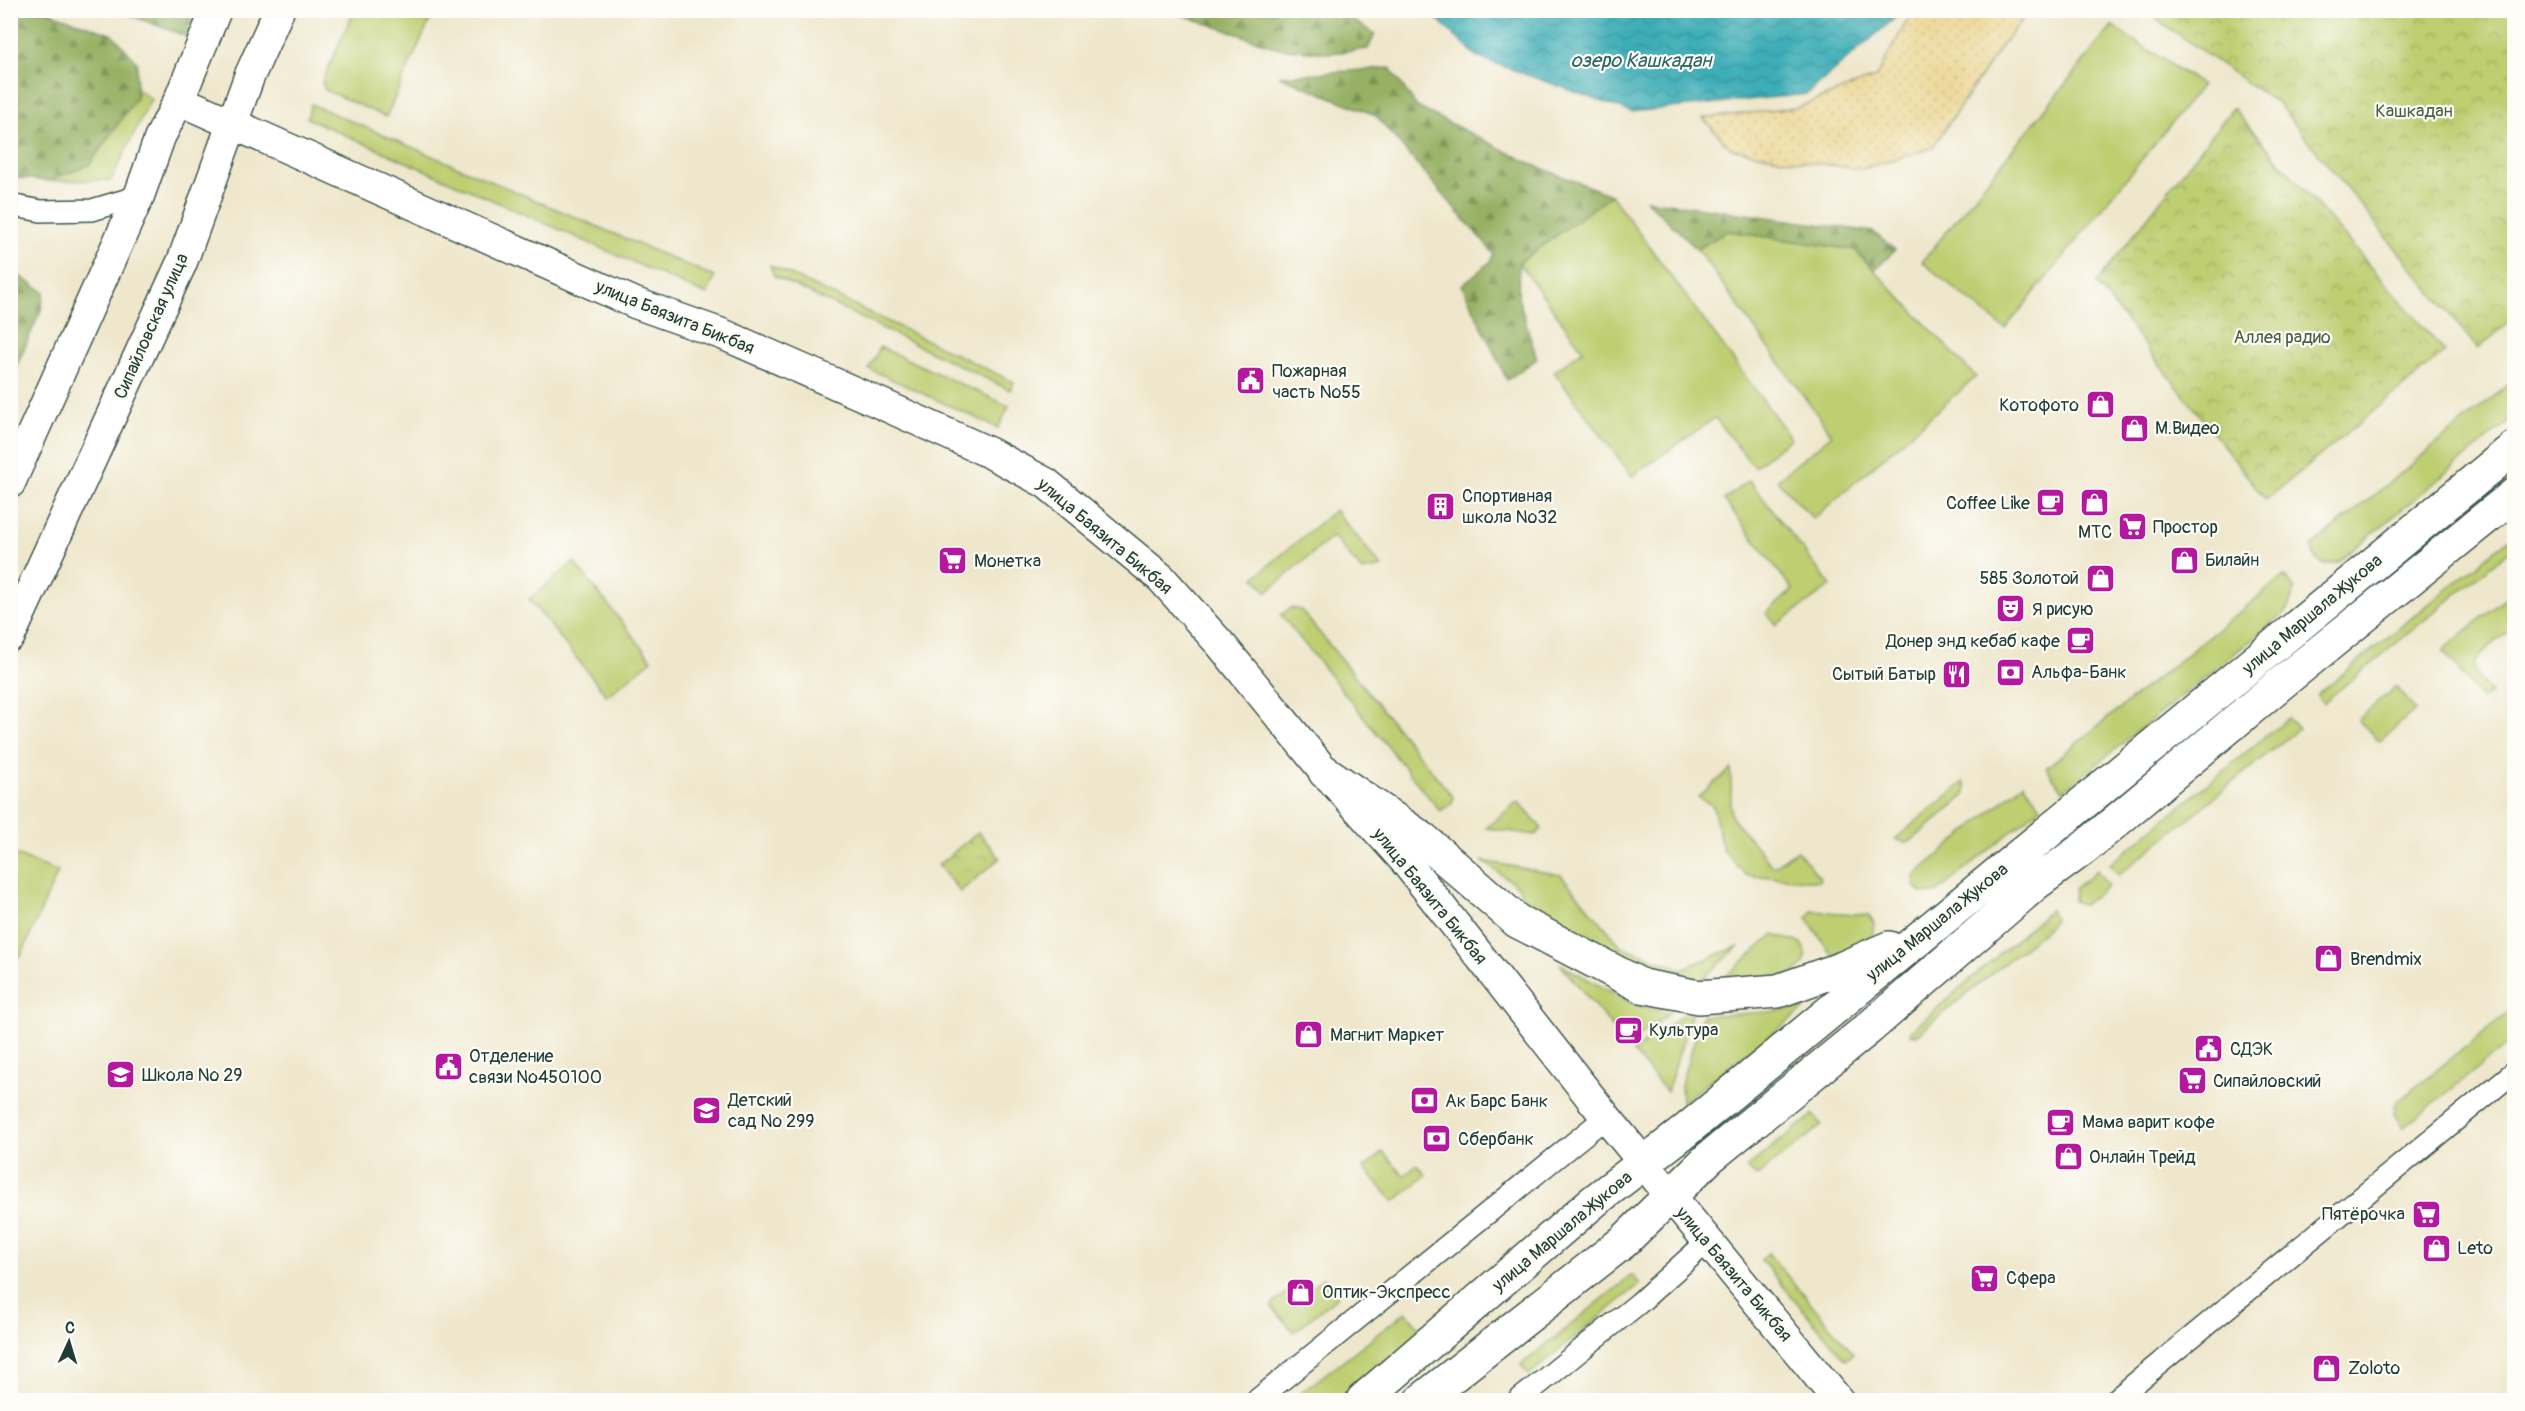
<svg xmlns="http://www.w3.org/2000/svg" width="2525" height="1411" font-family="Pangolin,sans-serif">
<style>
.grass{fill:#bece71;stroke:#6e8652;stroke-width:1.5}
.forest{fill:url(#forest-firs);stroke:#5a774c;stroke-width:1.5}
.sand{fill:url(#sand-dots);stroke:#868c69;stroke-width:1.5}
.park{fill:url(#park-crowns);stroke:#6e8652;stroke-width:1.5}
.water{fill:url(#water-waves);stroke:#2e7676;stroke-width:1.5}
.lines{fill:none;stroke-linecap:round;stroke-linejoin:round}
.minor-casing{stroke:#3e564b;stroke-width:24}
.secondary-casing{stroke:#3e564b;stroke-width:33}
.primary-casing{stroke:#3e564b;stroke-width:36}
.minor{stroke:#fff;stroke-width:21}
.secondary{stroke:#fff;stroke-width:30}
.primary{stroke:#fff;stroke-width:33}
.labels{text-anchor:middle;stroke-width:4.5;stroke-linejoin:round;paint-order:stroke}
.park-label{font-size:18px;fill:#476143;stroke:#fdfcf7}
.street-label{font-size:18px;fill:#1f3d34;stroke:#fdfcf7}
.poi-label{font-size:18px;fill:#1f3d34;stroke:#fdfcf7;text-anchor:start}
.water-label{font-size:20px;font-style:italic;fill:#2a6562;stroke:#fdfcf7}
</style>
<defs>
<pattern id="forest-firs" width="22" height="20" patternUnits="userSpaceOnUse" patternTransform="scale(1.5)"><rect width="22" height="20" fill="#96b163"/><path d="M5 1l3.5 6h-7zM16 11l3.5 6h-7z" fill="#7a9152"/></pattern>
<pattern id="sand-dots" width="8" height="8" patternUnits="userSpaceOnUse" patternTransform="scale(1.5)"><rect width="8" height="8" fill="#eeda9e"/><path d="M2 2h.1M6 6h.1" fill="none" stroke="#ccbc89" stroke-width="1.8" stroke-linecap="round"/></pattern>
<pattern id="park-crowns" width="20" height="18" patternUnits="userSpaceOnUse" patternTransform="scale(1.5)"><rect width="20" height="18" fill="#bece71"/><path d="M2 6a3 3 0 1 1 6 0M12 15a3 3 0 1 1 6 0" fill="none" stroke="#9aa85e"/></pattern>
<pattern id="water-waves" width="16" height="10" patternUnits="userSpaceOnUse" patternTransform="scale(1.5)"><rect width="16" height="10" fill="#3eaeb7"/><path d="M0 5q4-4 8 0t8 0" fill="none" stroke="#338f96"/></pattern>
</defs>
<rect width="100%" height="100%" fill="#fdfcf7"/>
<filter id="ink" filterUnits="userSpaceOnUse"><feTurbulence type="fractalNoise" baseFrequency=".0167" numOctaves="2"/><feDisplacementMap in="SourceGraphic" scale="12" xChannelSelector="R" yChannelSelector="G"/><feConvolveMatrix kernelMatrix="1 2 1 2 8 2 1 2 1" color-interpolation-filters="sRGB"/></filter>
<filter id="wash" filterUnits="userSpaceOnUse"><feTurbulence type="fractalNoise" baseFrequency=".008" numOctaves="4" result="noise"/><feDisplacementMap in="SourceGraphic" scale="24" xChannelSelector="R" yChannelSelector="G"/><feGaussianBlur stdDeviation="1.35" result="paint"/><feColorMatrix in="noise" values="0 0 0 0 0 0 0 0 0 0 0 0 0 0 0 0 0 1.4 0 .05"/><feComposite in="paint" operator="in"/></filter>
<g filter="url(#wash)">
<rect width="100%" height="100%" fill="#efe7cc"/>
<path class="grass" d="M 354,11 L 434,11 L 386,117 L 325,90 L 322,82 Z
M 2112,26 L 2202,85 L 2005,329 L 1922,262 Z
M 137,89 L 151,99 L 111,180 L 48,181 L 89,165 L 136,98 Z
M 311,104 L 715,277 L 707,295 L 307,118 Z
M 1611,195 L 1791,438 L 1754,467 L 1715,418 L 1632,476 L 1554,372 L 1583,350 L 1519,263 Z
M 1727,231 L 1855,250 L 1976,377 L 1813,519 L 1777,480 L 1832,435 L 1697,249 Z
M 770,265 L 1014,382 L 1010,390 L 774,276 Z
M 880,347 L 1009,406 L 998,428 L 869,369 Z
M 2514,380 L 2514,417 L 2338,562 L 2325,565 L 2316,560 L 2311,547 Z
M 1749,480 L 1831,586 L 1776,625 L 1766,613 L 1793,590 L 1724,500 Z
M 1335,510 L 1382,567 L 1362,571 L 1333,536 L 1267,592 L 1255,577 Z
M 2510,538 L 2514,547 L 2323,703 L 2317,695 Z
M 574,562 L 652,660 L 607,696 L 529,599 Z
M 2284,576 L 2295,589 L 2287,611 L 2063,791 L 2046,768 Z
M 2514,591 L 2514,628 C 2506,635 2471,657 2474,668 C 2476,677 2486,686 2491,693 L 2482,699 L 2443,650 Z
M 1291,608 L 1301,610 L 1453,797 L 1452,803 L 1440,811 L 1281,615 Z
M 2396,686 L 2415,710 L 2380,741 L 2358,720 Z
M 2288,718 L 2298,729 L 2119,875 L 2110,864 Z
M 1731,769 L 1731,816 L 1773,867 L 1797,850 L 1820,878 L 1819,881 L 1746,875 L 1723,851 L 1713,806 L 1698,797 Z
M 1964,782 L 1966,787 L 1964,796 L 1911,841 L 1906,843 L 1895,839 Z
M 2024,783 L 2041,807 L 1935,894 L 1922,893 L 1915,886 L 1914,876 Z
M 1518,801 L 1542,829 L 1535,835 L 1486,828 Z
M 11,853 L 58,872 L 20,958 L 11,954 Z
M 1482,861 L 1561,875 L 1621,946 L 1682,969 L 1739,946 L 1696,985 L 1653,978 L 1557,928 L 1524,900 L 1519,887 Z
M 2097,870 L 2108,886 L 2083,905 L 2073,901 L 2074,889 Z
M 2050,910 L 2055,919 L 2044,931 L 1916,1035 L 1910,1035 L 1911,1031 Z
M 1812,911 L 1869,915 L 1874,923 L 1874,933 L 1847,956 L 1831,954 L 1807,918 Z
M 1773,935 L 1801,943 C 1826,985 1741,981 1718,983 Z
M 1560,964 L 1633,1004 L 1670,1013 L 1627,1045 Z
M 1807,1007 L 1682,1102 L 1681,1084 L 1702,1016 L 1769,1012 Z
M 2514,1008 L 2514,1039 L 2403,1128 L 2394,1114 L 2396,1103 Z
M 1682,1015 L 1691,1015 L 1667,1092 L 1633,1052 Z
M 1813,1115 L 1822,1125 L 1757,1176 L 1746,1168 Z
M 1383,1152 L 1404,1176 L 1417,1165 L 1426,1175 L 1394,1202 L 1364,1168 Z
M 1768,1253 L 1853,1353 L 1846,1360 L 1761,1260 Z
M 1632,1275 L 1640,1284 L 1529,1375 L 1521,1365 Z
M 1323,1278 L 1338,1296 L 1294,1332 L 1271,1306 L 1286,1293 L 1294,1302 Z
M 1406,1312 L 1426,1336 L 1343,1400 L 1292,1400 Z"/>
<path class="forest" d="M 10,11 L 46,11 L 113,35 L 137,62 L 136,98 L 89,165 L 48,181 L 11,177 Z
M 118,11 L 195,11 L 186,36 Z
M 1171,11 L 1338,11 L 1375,34 L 1368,49 L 1329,53 L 1278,48 Z
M 1390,68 L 1417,107 L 1536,166 L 1611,195 L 1519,263 L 1518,297 L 1537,359 L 1507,380 L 1462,285 L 1490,262 L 1494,254 L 1375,115 L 1279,76 Z
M 1646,200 L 1873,232 L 1895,250 L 1875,270 L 1855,250 L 1727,231 L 1697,249 Z
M 21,277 L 44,292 L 41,310 L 11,379 L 11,280 Z"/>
<path class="sand" d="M 1913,10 L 2029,11 L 2002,45 L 1932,148 L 1862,169 L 1784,159 L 1730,148 L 1703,118 L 1796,108 L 1876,77 Z"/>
<path class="park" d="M 2145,11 L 2514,11 L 2514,318 L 2478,349 L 2279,105 Z
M 2233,108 L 2445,352 L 2266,500 L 2096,283 Z
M 978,832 L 1000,858 L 960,892 L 938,865 Z"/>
<path class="water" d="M 1429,11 L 1903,11 L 1807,94 L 1631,112 L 1477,57 Z"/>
</g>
<g filter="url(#ink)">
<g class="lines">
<defs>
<path id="minor" d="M 10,205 L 41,211 L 92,210 L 139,196
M 1257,1400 L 1606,1117
M 1519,1400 L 1639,1303 L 1708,1241
M 2115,1400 L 2514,1072"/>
<path id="secondary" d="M 179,100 L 635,303 L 722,334 L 875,401 L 990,453 L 1046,483 L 1161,578 L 1222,646 L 1325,772 L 1405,861 L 1606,1117 L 1838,1400
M 10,483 L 139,196 L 160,137 L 179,100 L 216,10
M 10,636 L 182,262 L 249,77 L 279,10"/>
<path id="primary" d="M 1325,772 L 1423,839 L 1517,921 L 1642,986 L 1699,997 L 1778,991 L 1843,968 L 1889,948
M 1363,1400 L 1593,1202 L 1684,1132 L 2514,448
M 1422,1400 L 1623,1242 L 1709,1158 L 1869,1028 L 2035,884 L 2084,848 L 2280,684 L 2514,495"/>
</defs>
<use href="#minor" class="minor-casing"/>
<use href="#secondary" class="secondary-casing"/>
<use href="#primary" class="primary-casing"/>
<use href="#minor" class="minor"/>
<use href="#secondary" class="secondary"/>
<use href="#primary" class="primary"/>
</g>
</g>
<defs>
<symbol id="civic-square" viewBox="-11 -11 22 22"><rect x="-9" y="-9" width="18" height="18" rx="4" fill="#b5179e" stroke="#fdfcf7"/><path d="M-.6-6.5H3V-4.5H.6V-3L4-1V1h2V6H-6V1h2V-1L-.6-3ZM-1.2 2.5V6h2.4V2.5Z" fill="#fff"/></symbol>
<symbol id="shop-square" viewBox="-11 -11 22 22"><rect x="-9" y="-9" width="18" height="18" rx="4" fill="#b5179e" stroke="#fdfcf7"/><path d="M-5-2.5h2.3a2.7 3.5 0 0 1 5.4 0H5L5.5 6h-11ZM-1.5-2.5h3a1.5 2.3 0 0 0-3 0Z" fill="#fff"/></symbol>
<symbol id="cafe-square" viewBox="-11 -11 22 22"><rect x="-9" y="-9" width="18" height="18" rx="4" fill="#b5179e" stroke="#fdfcf7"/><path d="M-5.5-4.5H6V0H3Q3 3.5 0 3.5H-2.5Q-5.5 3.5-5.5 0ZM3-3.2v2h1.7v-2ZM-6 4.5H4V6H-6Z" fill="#fff"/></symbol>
<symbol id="building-square" viewBox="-11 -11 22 22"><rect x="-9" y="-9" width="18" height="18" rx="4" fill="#b5179e" stroke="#fdfcf7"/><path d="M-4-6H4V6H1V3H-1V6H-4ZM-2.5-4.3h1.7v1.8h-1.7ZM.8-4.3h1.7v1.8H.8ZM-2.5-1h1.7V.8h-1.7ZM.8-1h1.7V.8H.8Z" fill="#fff"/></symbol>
<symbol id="supermarket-square" viewBox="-11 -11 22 22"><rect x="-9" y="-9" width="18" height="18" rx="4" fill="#b5179e" stroke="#fdfcf7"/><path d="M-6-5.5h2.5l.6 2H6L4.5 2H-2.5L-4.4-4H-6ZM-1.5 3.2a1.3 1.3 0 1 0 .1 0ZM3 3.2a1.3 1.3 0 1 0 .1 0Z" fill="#fff"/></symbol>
<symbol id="theatre-square" viewBox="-11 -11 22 22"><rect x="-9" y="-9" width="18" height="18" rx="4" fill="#b5179e" stroke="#fdfcf7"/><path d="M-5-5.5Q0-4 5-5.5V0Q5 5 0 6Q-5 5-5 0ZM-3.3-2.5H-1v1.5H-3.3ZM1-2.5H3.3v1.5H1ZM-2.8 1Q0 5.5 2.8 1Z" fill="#fff"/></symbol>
<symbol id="bank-square" viewBox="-11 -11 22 22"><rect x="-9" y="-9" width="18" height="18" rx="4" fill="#b5179e" stroke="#fdfcf7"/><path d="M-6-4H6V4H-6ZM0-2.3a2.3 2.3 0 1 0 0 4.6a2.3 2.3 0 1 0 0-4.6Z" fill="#fff"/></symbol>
<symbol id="restaurant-square" viewBox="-11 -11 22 22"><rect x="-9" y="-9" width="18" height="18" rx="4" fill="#b5179e" stroke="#fdfcf7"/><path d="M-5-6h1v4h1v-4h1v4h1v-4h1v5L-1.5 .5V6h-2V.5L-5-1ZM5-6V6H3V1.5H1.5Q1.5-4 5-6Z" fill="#fff"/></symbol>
<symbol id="school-square" viewBox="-11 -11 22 22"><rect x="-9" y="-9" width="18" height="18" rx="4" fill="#b5179e" stroke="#fdfcf7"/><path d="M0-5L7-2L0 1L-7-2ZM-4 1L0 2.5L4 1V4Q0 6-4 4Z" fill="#fff"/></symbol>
</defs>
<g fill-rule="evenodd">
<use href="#civic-square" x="1234" y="364" width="33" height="33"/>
<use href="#shop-square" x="2084" y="388" width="33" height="33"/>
<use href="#shop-square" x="2118" y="412" width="33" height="33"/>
<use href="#cafe-square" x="2034" y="486" width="33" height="33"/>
<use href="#shop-square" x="2078" y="486" width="33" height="33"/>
<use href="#building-square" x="1424" y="490" width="33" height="33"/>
<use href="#supermarket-square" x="2116" y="510" width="33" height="33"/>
<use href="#shop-square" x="2168" y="544" width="33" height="33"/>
<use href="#supermarket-square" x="936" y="544" width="33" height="33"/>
<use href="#shop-square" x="2084" y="562" width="33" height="33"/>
<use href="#theatre-square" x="1994" y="592" width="33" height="33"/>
<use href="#cafe-square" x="2064" y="624" width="33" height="33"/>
<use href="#bank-square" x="1994" y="656" width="33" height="33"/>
<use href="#restaurant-square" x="1940" y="658" width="33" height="33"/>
<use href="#shop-square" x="2312" y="942" width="33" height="33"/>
<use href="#cafe-square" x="1612" y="1014" width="33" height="33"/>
<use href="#shop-square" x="1292" y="1018" width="33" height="33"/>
<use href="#civic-square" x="2192" y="1032" width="33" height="33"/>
<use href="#civic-square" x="432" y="1050" width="33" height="33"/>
<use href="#school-square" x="104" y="1058" width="33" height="33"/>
<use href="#supermarket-square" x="2176" y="1064" width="33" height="33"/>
<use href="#bank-square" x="1408" y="1084" width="33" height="33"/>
<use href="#school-square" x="690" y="1094" width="33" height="33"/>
<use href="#cafe-square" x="2044" y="1106" width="33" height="33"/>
<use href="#bank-square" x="1420" y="1122" width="33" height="33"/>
<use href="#shop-square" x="2052" y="1140" width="33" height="33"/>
<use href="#supermarket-square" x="2410" y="1198" width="33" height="33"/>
<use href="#shop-square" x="2420" y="1232" width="33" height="33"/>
<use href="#supermarket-square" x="1968" y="1262" width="33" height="33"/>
<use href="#shop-square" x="1284" y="1276" width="33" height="33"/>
<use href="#shop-square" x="2310" y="1352" width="33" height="33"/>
</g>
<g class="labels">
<g class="park-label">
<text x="2414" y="117">Кашкадан</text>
<text x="2282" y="343">Аллея радио</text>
</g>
<g class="street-label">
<text transform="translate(675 317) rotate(22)" y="6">улица Баязита Бикбая</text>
<text transform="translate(151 326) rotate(-66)" y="6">Сипайловская улица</text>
<text transform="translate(1105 536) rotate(40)" y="6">улица Баязита Бикбая</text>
<text transform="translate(2312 614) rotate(-40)" y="6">улица Маршала Жукова</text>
<text transform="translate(1430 896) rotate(51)" y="6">улица Баязита Бикбая</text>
<text transform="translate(1937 922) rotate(-39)" y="6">улица Маршала Жукова</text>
<text transform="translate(1562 1231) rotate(-40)" y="6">улица Маршала Жукова</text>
<text transform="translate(1734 1274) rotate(50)" y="6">улица Баязита Бикбая</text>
</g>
<g class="poi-label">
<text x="1272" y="377">Пожарная<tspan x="1272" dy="21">часть №55</tspan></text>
<text x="2079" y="411" text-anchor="end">Котофото</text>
<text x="2155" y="434">М.Видео</text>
<text x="1462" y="502">Спортивная<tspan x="1462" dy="21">школа №32</tspan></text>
<text x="2030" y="509" text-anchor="end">Coffee Like</text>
<text x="2153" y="533">Простор</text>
<text x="2095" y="538" text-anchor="middle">МТС</text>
<text x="2205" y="566">Билайн</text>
<text x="974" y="567">Монетка</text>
<text x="2079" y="584" text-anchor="end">585 Золотой</text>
<text x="2032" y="615">Я рисую</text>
<text x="2060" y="647" text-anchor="end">Донер энд кебаб кафе</text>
<text x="2031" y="678">Альфа-Банк</text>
<text x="1936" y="680" text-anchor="end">Сытый Батыр</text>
<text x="2350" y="965">Brendmix</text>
<text x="1649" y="1036">Культура</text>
<text x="1330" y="1041">Магнит Маркет</text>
<text x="2230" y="1055">СДЭК</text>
<text x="469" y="1062">Отделение<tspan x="469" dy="21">связи №450100</tspan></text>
<text x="142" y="1081">Школа № 29</text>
<text x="2213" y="1087">Сипайловский</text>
<text x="728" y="1106">Детский<tspan x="728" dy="21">сад № 299</tspan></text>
<text x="1445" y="1107">Ак Барс Банк</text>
<text x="2082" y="1128">Мама варит кофе</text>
<text x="1458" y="1145">Сбербанк</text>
<text x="2089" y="1163">Онлайн Трейд</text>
<text x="2405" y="1220" text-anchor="end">Пятёрочка</text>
<text x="2457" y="1254">Leto</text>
<text x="2006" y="1284">Сфера</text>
<text x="1322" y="1298">Оптик-Экспресс</text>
<text x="2348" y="1374">Zoloto</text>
</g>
<g class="water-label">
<text x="1641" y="67">озеро Кашкадан</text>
</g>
</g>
<rect width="2525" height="1411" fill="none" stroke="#fdfcf7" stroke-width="36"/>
<g transform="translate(69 1342) rotate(4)" stroke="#fdfcf7" stroke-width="4.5" paint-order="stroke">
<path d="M0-4.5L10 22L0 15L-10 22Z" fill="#1f3d34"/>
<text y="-9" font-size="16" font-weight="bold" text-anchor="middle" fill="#1f3d34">С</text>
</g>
</svg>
